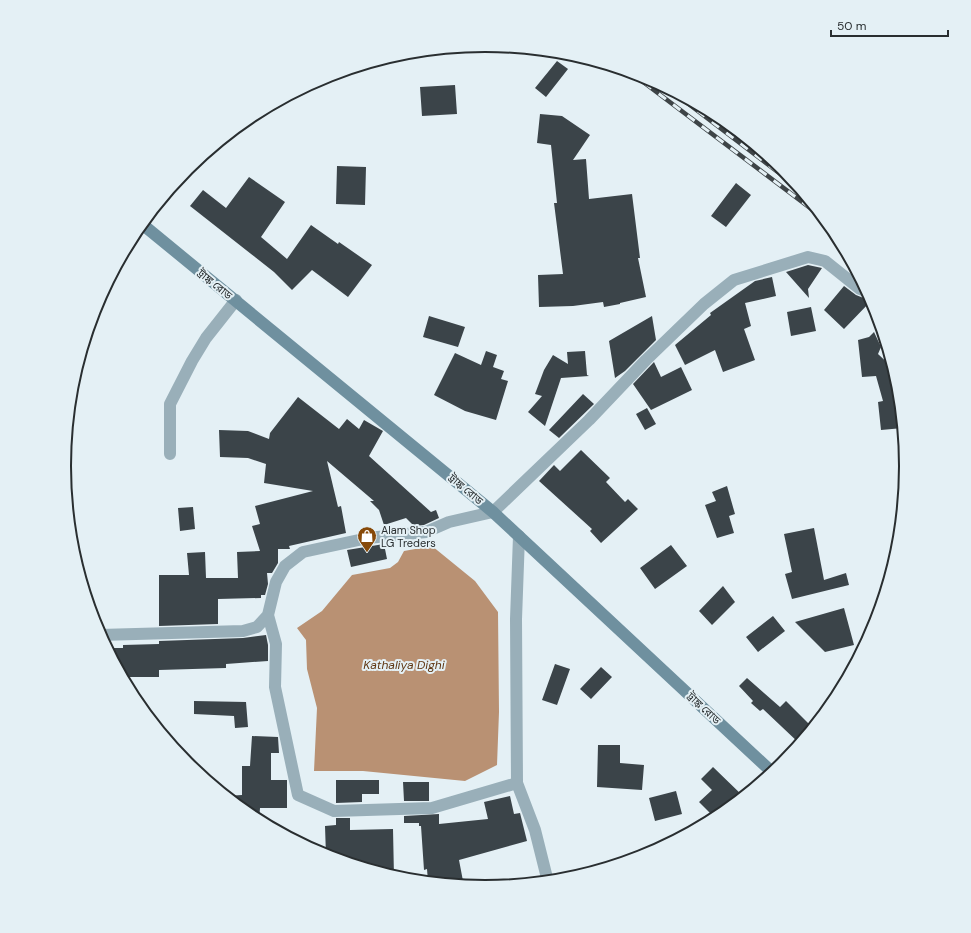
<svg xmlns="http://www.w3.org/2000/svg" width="971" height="933" font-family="'DM Sans','Noto Sans Bengali',sans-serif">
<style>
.water{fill:#b99173}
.building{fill:#3b4449}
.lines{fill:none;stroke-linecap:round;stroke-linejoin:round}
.street{stroke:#99afb9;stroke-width:12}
.secondary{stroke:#6f909f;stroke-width:12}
.rail-casing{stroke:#3e4447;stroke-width:4.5}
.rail{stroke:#e4f0f5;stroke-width:3;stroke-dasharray:9;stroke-linecap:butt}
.labels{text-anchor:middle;stroke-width:4;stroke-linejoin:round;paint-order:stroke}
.street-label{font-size:11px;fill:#292e30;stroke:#e4f0f5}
.poi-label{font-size:11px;fill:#292e30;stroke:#e4f0f5;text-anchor:start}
.water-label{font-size:12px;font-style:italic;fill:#5f3713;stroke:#e4f0f5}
.rim{fill:none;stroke:#292e30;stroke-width:2}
</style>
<rect width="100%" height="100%" fill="#e4f0f5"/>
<path class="water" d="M 432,546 L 475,581 L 498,612 L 499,712 L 497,765 L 465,781 L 363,771 L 314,771 L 317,708 L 307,669 L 306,640 L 297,628 L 322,611 L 352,575 L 390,568 L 398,562 L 404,551 Z"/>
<path class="building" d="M 557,61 L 568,69 L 546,97 L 535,88 Z
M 455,85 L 457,114 L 422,116 L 420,87 Z
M 540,114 L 562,116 L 590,135 L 573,160 L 586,159 L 589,199 L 632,194 L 640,258 L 638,258 L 646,297 L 620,303 L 620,304 L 604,307 L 603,302 L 573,306 L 539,307 L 538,275 L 563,274 L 554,203 L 557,203 L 551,145 L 537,143 Z
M 337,166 L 366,167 L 365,205 L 336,204 Z
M 249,177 L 285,202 L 261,237 L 287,259 L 311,225 L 338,244 L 339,242 L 372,265 L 348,297 L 312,270 L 292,290 L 274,272 L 190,206 L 203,190 L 226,208 Z
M 736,183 L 751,195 L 726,227 L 711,216 Z
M 808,265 L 822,268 L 808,289 L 809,298 L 786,272 Z
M 772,277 L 776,296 L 745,303 L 751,326 L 744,329 L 755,360 L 723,372 L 715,350 L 685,365 L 675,345 L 711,315 L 710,313 L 755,281 Z
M 844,286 L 856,295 L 871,301 L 844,329 L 824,310 Z
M 811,307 L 816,331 L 791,336 L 787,312 Z
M 429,316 L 465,327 L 458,347 L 423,337 Z
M 652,316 L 656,340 L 625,371 L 615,378 L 609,341 Z
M 874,332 L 881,347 L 878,354 L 894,369 L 899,385 L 903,428 L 881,430 L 878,402 L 883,401 L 876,376 L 862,377 L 858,340 L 869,337 Z
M 486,351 L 497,355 L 493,367 L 504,371 L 501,379 L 508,381 L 496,420 L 465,411 L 434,395 L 455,353 L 481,365 Z
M 585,351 L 587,375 L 589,376 L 561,378 L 545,426 L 528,412 L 542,396 L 535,394 L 544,370 L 553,355 L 568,364 L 567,352 Z
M 654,362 L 661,377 L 681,367 L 692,390 L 651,410 L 633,384 Z
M 583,394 L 594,404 L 559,438 L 549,430 Z
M 298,397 L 339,429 L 347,419 L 359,429 L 364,420 L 383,431 L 369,456 L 431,512 L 436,510 L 439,518 L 424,525 L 414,526 L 406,518 L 384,525 L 379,510 L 370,501 L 374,501 L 327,461 L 338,507 L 341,506 L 346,533 L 289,546 L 290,549 L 278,549 L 278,563 L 272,573 L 267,573 L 268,584 L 265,595 L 261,595 L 261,598 L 218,599 L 218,624 L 159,626 L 159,575 L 189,575 L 187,553 L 205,552 L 206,578 L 238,578 L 237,552 L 260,551 L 252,526 L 260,524 L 255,506 L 313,491 L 264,483 L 266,464 L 248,458 L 220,457 L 219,430 L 248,431 L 269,439 L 270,433 Z
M 647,408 L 656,424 L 645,430 L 636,414 Z
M 581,450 L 610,478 L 606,482 L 625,502 L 628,499 L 638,509 L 601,543 L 590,531 L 592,529 L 539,481 L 554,465 L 560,471 Z
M 727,486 L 735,514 L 729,516 L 734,533 L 717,538 L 705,505 L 716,501 L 712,492 Z
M 193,507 L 195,529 L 180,531 L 178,508 Z
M 814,528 L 824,580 L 846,573 L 849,585 L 792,599 L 785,574 L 792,572 L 784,534 Z
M 384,544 L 387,559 L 351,567 L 347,550 Z
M 671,545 L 687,566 L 655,589 L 640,568 Z
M 723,586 L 735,602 L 712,625 L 699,611 Z
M 844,608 L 854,645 L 825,652 L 795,622 Z
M 773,616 L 785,631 L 758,652 L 746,637 Z
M 266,635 L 268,645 L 268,661 L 226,664 L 226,668 L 159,670 L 159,677 L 123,677 L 107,648 L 123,648 L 123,645 L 159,644 L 159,641 L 243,638 Z
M 555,664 L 570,669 L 557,705 L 542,700 Z
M 601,667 L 612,677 L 591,699 L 580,689 Z
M 747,678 L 780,707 L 786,701 L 813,728 L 800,744 L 763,709 L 760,711 L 751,703 L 753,701 L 739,686 Z
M 194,701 L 246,702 L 248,727 L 235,728 L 234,716 L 194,714 Z
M 252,736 L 278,737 L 279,753 L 271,753 L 271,780 L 287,780 L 287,808 L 260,808 L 259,821 L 251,817 L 225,796 L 242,795 L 242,766 L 250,766 Z
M 598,745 L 620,745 L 620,763 L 644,765 L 642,790 L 597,787 Z
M 713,767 L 744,797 L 716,819 L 699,802 L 712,790 L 701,779 Z
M 336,780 L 379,780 L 379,794 L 362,794 L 362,802 L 336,803 Z
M 403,782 L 429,782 L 429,801 L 404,801 Z
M 676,791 L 682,814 L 655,821 L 649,798 Z
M 510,796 L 514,814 L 520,813 L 527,841 L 459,860 L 463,881 L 446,884 L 428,882 L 427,869 L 424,870 L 421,826 L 419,826 L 419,823 L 404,823 L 404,816 L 439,814 L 439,824 L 488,819 L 484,802 Z
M 336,818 L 350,818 L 350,830 L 393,829 L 394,877 L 326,856 L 325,826 L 336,825 Z"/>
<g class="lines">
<path class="street" d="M 170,454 L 170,404 L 192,361 L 206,338 L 236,300
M 519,536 L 516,619 L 517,783 L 535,830 L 548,882
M 268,615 L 276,644 L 275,687 L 298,795 L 334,811 L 432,808 L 517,783
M 100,635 L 243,631 L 257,627 L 268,615 L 276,582 L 285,566 L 303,552 L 368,538 L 426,532 L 449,522 L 493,512 L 589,420 L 646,360 L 704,304 L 734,280 L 808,257 L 825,261 L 860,289 L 868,292"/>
<path class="secondary" d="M 142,224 L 493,512 L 773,773"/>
<defs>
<path id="rail" d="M 630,72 L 826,220
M 669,89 L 800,189"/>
</defs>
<use href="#rail" class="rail-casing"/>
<use href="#rail" class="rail"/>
</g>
<defs>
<symbol id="shop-pin" viewBox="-11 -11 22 30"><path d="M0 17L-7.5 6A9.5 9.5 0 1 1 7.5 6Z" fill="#874908" stroke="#e4f0f5"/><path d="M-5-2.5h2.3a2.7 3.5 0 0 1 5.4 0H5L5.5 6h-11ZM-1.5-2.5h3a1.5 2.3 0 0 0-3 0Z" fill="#fff"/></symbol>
</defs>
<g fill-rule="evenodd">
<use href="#shop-pin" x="356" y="525" width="22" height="30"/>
</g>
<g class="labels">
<g class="street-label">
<text transform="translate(215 284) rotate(39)" y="4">ট্রাঙ্ক রোড</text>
<text transform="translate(466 489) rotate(40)" y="4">ট্রাঙ্ক রোড</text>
<text transform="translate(704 708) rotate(43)" y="4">ট্রাঙ্ক রোড</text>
</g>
<g class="poi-label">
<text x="381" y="534">Alam Shop<tspan x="381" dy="13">LG Treders</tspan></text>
</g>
<g class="water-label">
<text x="404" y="669">Kathaliya Dighi</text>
</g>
</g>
<path d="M0 0H971V933H0ZM71 466a414 414 0 1 1 828 0a414 414 0 1 1-828 0Z" fill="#e4f0f5" fill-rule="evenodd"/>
<path class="rim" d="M71 466a414 414 0 1 1 828 0a414 414 0 1 1-828 0Z"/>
<path d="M831 30v6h117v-6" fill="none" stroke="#292e30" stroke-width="2"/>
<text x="837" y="30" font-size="12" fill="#292e30" stroke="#e4f0f5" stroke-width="3" paint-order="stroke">50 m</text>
</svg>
